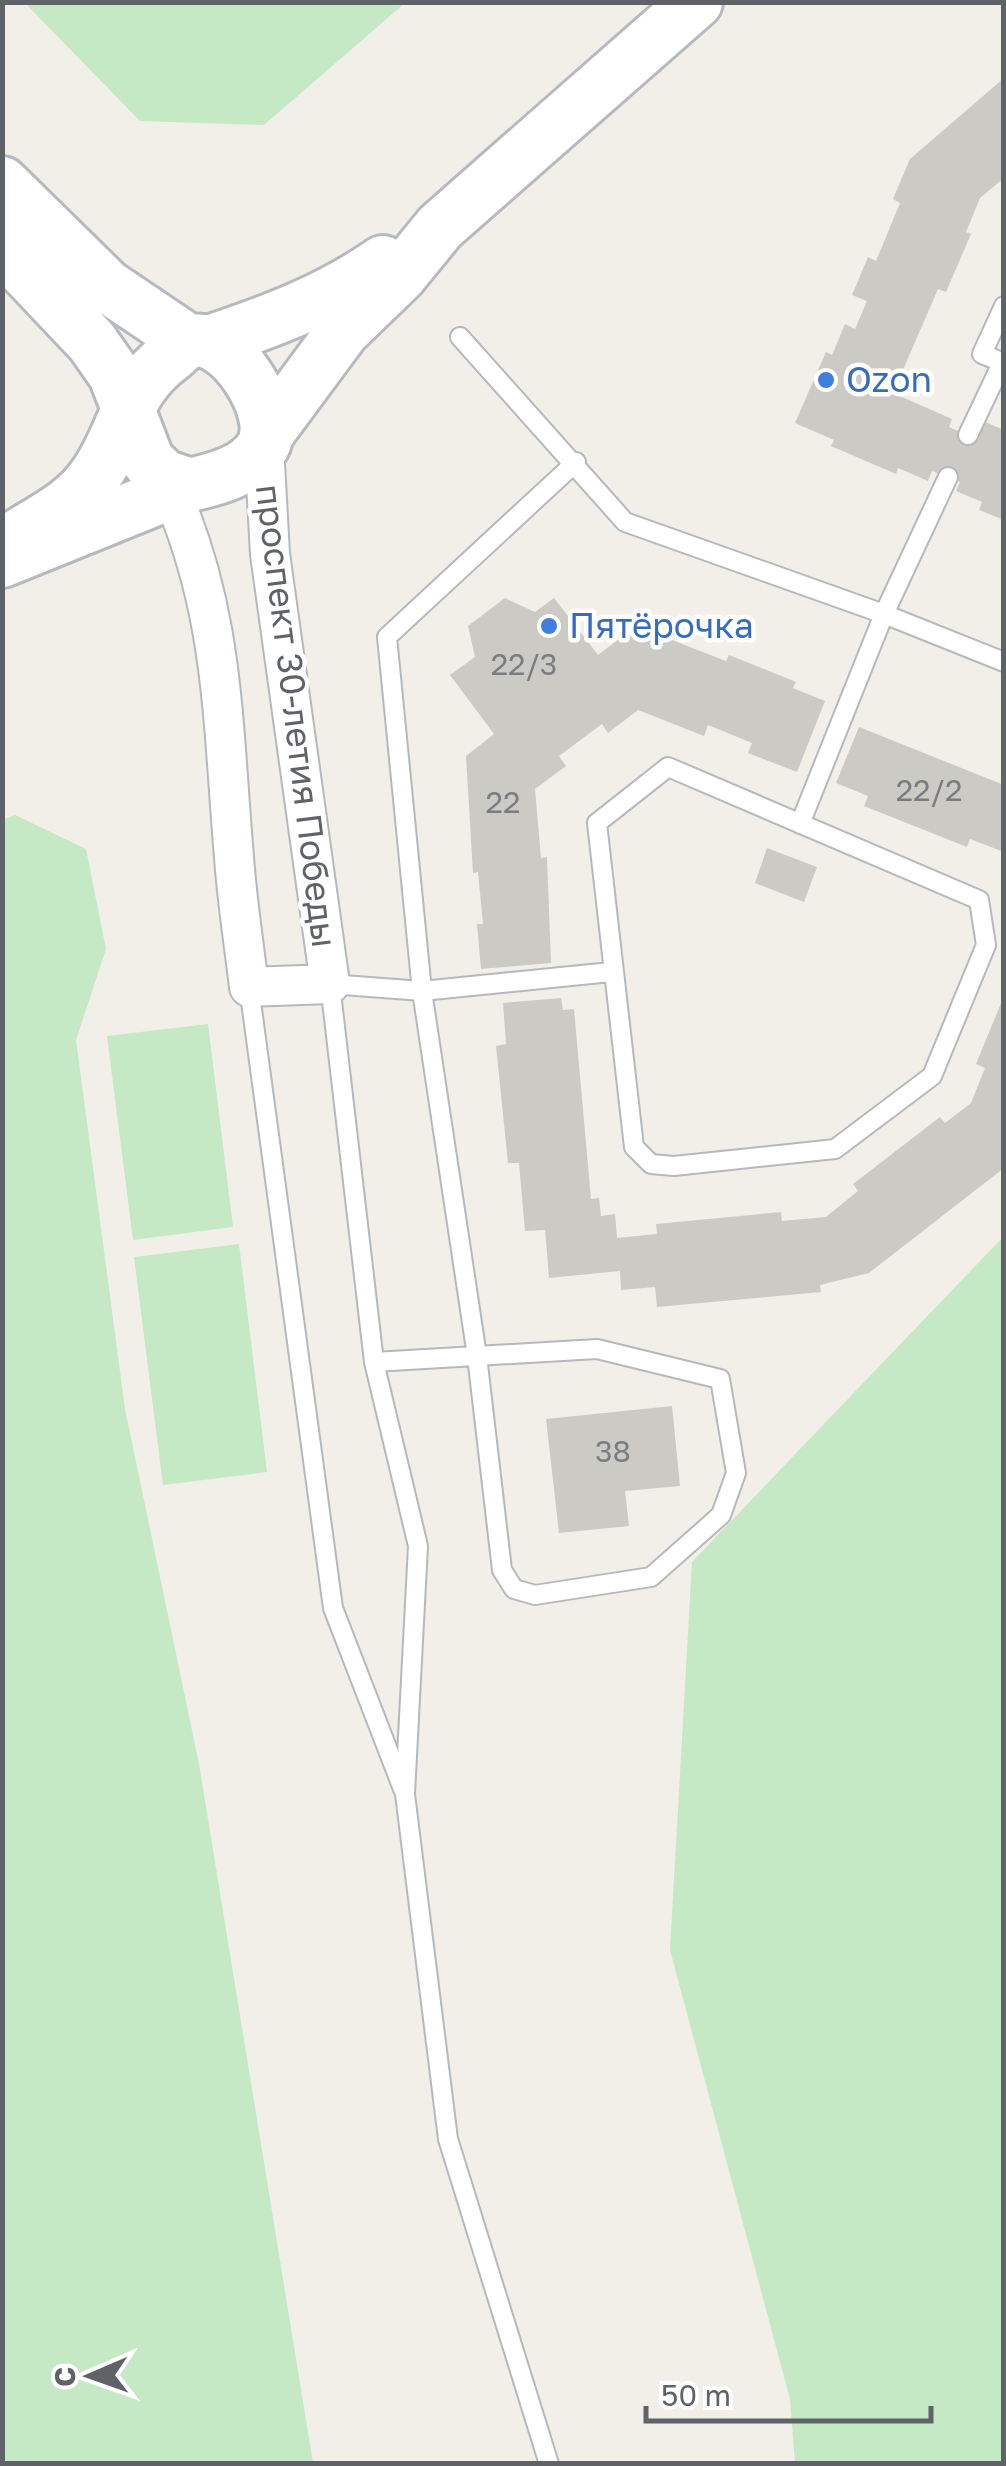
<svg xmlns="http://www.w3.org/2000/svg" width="1006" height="2466" font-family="'Golos Text',sans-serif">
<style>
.green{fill:#c5e8c5}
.building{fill:#cccac5}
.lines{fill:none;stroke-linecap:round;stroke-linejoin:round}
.lane-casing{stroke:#b5b8bc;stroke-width:22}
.street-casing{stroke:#b5b8bc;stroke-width:42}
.secondary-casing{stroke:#b6babf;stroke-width:58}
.lane{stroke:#fff;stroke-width:18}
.street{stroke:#fff;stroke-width:38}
.secondary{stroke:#fff;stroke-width:52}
.shop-dot{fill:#3f7fe0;stroke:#fff;stroke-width:4}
.labels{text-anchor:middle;stroke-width:9;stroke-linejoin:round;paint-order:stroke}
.number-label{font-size:30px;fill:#7a7d7f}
.shop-label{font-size:35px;fill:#366cbe;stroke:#fff;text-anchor:start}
.street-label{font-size:35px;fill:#5f6368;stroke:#fff}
</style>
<rect width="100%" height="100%" fill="#f1efe8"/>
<path class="green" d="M 25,3 L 405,3 L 264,125 L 140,121 Z
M 15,815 L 86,849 L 106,949 L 76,1040 L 125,1409 L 199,1764 L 313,2463 L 3,2463 L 2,820 Z
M 208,1024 L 233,1227 L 133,1240 L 107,1036 Z
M 1003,1237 L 1003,2463 L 795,2463 L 790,2399 L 670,1950 L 692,1562 Z
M 239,1244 L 267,1472 L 163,1485 L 134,1257 Z"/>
<path class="building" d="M 1004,78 L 1004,178 L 980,198 L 966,232 L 971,234 L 946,292 L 938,289 L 893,393 L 952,419 L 949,427 L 978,440 L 985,422 L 1004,430 L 1004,520 L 979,510 L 982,502 L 956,491 L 960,482 L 932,471 L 928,481 L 898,468 L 896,474 L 831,446 L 834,440 L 795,423 L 826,352 L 832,355 L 845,324 L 855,329 L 867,301 L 852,295 L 868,257 L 876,261 L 900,203 L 893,199 L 910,159 Z
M 505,598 L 535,612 L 554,598 L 598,655 L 636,626 L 726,661 L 729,655 L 796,682 L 793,688 L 825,701 L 797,772 L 748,753 L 752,743 L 708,725 L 704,736 L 638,710 L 608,733 L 602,724 L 559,756 L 566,766 L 535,789 L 541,858 L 547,857 L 551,963 L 481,969 L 477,924 L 483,924 L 478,872 L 473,873 L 466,756 L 494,734 L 450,675 L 475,657 L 468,626 Z
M 859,727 L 1004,785 L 1004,852 L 970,839 L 967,847 L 864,806 L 868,796 L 836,783 Z
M 767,848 L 817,867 L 804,902 L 755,883 Z
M 1004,996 L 1004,1168 L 869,1273 L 820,1285 L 821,1292 L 657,1307 L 655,1287 L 621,1290 L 620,1271 L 549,1278 L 545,1230 L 525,1231 L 519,1163 L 508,1163 L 496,1046 L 506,1044 L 503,1003 L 561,998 L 563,1010 L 574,1009 L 591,1199 L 599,1198 L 601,1216 L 615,1214 L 617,1238 L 657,1234 L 656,1224 L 781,1212 L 782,1221 L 826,1217 L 858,1191 L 853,1184 L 940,1117 L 945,1123 L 971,1103 L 985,1068 L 976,1064 Z
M 672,1406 L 680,1486 L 625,1491 L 629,1526 L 559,1533 L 546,1419 Z"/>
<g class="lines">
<defs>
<path id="lane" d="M 1004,306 L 982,354 L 1004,363
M 460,337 L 625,522 L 884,614 L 800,824
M 968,435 L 1002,363
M 948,477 L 884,614 L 1004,662
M 668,767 L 979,900 L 986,945 L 932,1076 L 835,1149 L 674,1166 L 651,1164 L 634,1147 L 597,823 Z
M 249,987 L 333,1608 L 403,1789
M 374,1362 L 597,1349 L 720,1379 L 736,1473 L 721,1515 L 651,1577 L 535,1595 L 514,1589 L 502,1570 L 477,1356 L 422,991 L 387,637 L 576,462
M 549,2464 L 448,2139 L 405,1794 L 418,1546 L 374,1362 L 330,984 L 422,991 L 611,972"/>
<path id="street" d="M 164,476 C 225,607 222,718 234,857 C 237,901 244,944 249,987 L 330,984 L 270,554 L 264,446"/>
<path id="secondary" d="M 2,183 L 107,286 L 190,342
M 2,247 L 92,342 L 115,375 L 148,461 L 164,476 L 190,485
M 209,342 C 272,321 328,300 383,262
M 266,435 L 343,331 L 400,276 L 440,227 L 696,2
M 2,546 C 33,524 72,509 94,477 C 126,433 123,391 171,356 C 176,352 183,344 189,342 C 230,329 281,415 263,446 C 249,471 216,479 190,485 L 2,561"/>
</defs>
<use href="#lane" class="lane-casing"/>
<use href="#street" class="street-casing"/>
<use href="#secondary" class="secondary-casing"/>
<use href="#lane" class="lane"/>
<use href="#street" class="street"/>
<use href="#secondary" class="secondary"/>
</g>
<g class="shop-dot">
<circle cx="826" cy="380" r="10"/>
<circle cx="549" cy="626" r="10"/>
</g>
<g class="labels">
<g class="number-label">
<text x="524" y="675">22/3</text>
<text x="929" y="801">22/2</text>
<text x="503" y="813">22</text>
<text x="613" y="1462">38</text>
</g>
<g class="shop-label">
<text x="846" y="392">Ozon</text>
<text x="569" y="638">Пятёрочка</text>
</g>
<g class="street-label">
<text transform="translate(296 716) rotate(83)" y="12">проспект 30-летия Победы</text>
</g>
</g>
<rect width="1006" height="2466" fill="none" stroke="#5f6368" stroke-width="10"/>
<g transform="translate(90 2376) rotate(268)" stroke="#ffffff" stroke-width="8" paint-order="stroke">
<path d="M0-8L18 38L0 25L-18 38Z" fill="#5f6368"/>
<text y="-15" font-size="28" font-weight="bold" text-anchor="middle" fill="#5f6368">С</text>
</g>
<path d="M646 2406v15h285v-15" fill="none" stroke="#5f6368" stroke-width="5"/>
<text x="661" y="2406" font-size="30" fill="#5f6368" stroke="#ffffff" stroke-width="8" paint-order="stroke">50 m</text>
</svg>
